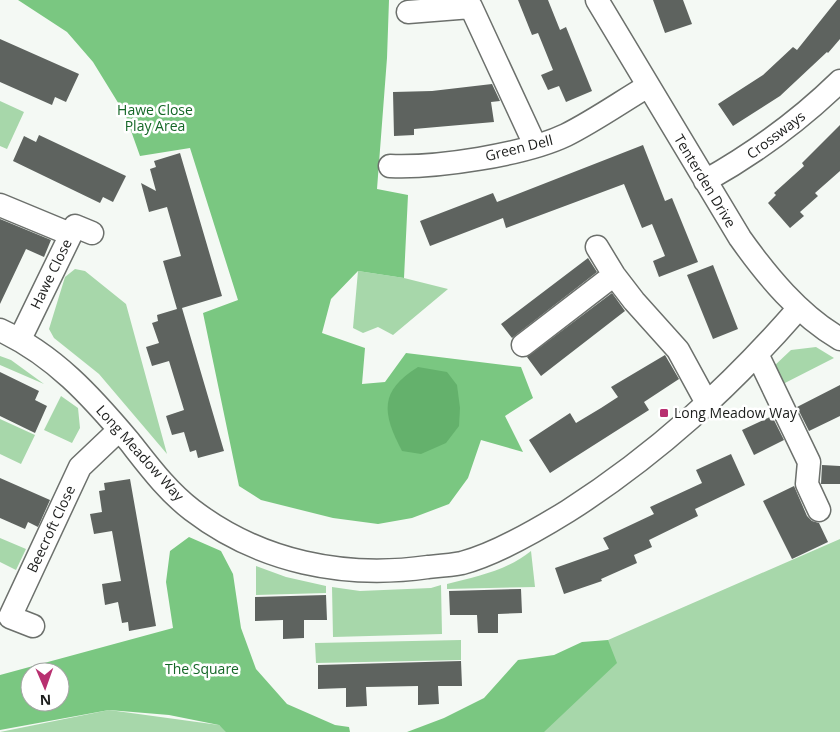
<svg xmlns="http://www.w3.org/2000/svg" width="840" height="732" font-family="'Open Sans',sans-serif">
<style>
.green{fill:#a7d7aa}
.forest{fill:#7ac781;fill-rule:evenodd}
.water{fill:#64b16c}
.building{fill:#5e635f}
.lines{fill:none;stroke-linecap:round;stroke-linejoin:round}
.minor-casing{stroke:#6c706c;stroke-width:25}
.minor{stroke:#fff;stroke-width:22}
.poi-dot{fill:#b83070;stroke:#fff;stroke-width:2}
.labels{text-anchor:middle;stroke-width:5;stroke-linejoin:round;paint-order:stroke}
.park-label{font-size:14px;fill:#156727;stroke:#fff}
.street-label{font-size:14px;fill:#1c1d1c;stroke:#fff}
.poi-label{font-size:14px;fill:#1c1d1c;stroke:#fff;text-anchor:start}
</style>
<rect width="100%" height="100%" fill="#f4f9f4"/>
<path class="green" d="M 0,101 L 24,112 L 7,149 L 0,146 Z
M 75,269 L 85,271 L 126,304 L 167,454 L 99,374 L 54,338 L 49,329 L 65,277 Z
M 358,271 L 404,278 L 448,289 L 393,335 L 378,327 L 363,333 L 353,328 Z
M 816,347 L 834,358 L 781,385 L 773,367 L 791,350 Z
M 0,356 L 11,360 L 44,384 L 0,365 Z
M 61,396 L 78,408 L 80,428 L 72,443 L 44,430 Z
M 0,419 L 35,435 L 21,464 L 0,454 Z
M 0,538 L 26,549 L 16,570 L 0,562 Z
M 840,539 L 840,732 L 542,732 L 608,640 Z
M 531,551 L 535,587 L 447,589 L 447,584 C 476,577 508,570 531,551 Z
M 256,566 L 286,577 L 326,586 L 326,593 L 256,595 Z
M 441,585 L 442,634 L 333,637 L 332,587 L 360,591 L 431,588 Z
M 461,640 L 461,660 L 316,663 L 315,643 Z
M 109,710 L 219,725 L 227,732 L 0,732 Z"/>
<path class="forest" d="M 18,0 L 389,0 L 387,58 L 377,189 L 408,195 L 404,278 L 358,271 L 331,299 L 322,333 L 365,348 L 362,384 L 385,382 L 406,353 L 521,367 L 533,398 L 505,416 L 523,452 L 481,440 L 468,478 L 449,504 L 412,518 L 378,524 L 333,518 L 261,500 L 239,486 L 203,313 L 238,300 L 190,148 L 140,156 L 125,114 L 93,62 L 67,32 Z
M 189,537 L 221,551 L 233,574 L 241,628 L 256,669 L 287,704 L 335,725 L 349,727 L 350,732 L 226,732 L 219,725 L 169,715 L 109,710 L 0,730 L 0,675 L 173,628 L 166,582 L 170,551 ZM 30,672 L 60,672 L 60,702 L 30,702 Z
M 608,640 L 617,663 L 544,732 L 407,732 L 444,718 L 484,698 L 518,660 L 554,655 L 582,642 Z"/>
<path class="water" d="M 418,367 L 447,372 L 457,385 L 460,408 L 459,426 L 446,443 L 421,454 L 402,451 C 382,413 379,391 418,367 Z"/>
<path class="building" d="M 518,0 L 548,0 L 560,30 L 566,27 L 592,91 L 566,102 L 559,86 L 548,90 L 541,75 L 553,70 L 538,33 L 532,35 Z
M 653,0 L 683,0 L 692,24 L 665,33 Z
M 837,0 L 840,0 L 840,39 L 828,53 L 827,52 L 780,96 L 733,126 L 718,104 L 763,75 L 793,47 L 797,50 Z
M 0,39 L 79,74 L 66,102 L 55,97 L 52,105 L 0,82 Z
M 492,84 L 500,101 L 491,102 L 494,122 L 414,129 L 414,135 L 394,136 L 393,92 L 432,91 Z
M 840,125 L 840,171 L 815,193 L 818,196 L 800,212 L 804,216 L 790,228 L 768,203 L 776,195 L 774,193 L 804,166 L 802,163 Z
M 39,135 L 126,176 L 113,202 L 103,197 L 100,203 L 13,161 L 24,136 L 36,142 Z
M 643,145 L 665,201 L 672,198 L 698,262 L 659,277 L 653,261 L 665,256 L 652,224 L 642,228 L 624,184 L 506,228 L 503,218 L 430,246 L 420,221 L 493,193 L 497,202 Z
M 180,153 L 222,296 L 182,308 L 224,451 L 198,458 L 196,450 L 190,452 L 184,432 L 172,435 L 166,416 L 184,410 L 169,361 L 152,366 L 146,347 L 159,343 L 152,323 L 158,321 L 157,315 L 177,309 L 163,261 L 181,256 L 167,207 L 149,212 L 141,183 L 156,191 L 150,169 L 156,167 L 154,161 Z
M 0,219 L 51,240 L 44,257 L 26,249 L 0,304 Z
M 588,258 L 597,272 L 512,338 L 501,324 Z
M 713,265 L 738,329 L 713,339 L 687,275 Z
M 612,293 L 625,311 L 541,376 L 527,357 Z
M 665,355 L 679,379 L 644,402 L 649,410 L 550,473 L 529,440 L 570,413 L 576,423 L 601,408 L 618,397 L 611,387 Z
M 0,372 L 39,391 L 35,400 L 47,406 L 35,433 L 0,416 Z
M 840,385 L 840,416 L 809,431 L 797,407 Z
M 772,416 L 784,440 L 754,455 L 742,430 Z
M 731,454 L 745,485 L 695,509 L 698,516 L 649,540 L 652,547 L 634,555 L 637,563 L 601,579 L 602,581 L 564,594 L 555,568 L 609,549 L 603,538 L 654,514 L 650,507 L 702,483 L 696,470 Z
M 822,465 L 840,466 L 840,484 L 821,484 Z
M 0,478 L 50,500 L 38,527 L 28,522 L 25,529 L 0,518 Z
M 130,479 L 156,626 L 129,631 L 128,622 L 122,623 L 118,602 L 105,605 L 102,584 L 121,581 L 112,531 L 94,534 L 90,514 L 102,512 L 99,491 L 105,490 L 104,483 Z
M 794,486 L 807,516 L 812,521 L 819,523 L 828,542 L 792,559 L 763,501 Z
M 521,589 L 522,613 L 498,614 L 498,633 L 478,633 L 477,615 L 450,615 L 449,591 Z
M 326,595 L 327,620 L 304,620 L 304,638 L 283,639 L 283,620 L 255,621 L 255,597 Z
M 461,661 L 462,686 L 438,686 L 439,704 L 418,705 L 418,686 L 366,687 L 367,706 L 346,707 L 346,688 L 318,689 L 318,665 Z"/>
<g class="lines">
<defs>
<path id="minor" d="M 597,0 L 740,238 C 767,276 799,315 840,339
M 408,12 L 471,7 L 535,145
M 390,166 C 436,168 524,155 566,135 C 594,121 621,102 648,86
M 705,181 C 755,153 799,121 840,81
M 0,205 L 70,234
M 597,247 L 614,275 L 634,301 L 678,350 L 708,405
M 0,330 C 54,355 91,396 129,441 C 148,465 167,491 192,510 C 260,562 344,579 428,567 C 439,566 452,565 462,563 C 496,554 539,529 568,511 C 657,454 730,387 799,308
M 20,339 L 75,226 L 92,233
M 523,345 L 614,275
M 758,356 L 809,462 L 807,484 L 819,510
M 33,626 L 10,617 L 80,467 L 119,430"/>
</defs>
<use href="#minor" class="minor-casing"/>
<use href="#minor" class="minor"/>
</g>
<rect class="poi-dot" x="659" y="408" width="10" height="10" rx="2.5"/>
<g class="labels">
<g class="park-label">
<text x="155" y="115">Hawe Close<tspan x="155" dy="16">Play Area</tspan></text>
<text x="202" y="674">The Square</text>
</g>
<g class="street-label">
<text transform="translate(776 135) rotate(-37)" y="5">Crossways</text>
<text transform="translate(519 148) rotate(-14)" y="5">Green Dell</text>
<text transform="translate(705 181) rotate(59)" y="5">Tenterden Drive</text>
<text transform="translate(51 274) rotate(-64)" y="5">Hawe Close</text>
<text transform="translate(140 453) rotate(48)" y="5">Long Meadow Way</text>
<text transform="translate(51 529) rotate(-65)" y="5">Beecroft Close</text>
</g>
<g class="poi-label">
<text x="674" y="418">Long Meadow Way</text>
</g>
</g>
<g transform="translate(45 687) rotate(178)"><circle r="24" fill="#ffffff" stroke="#a4a5a4"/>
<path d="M0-4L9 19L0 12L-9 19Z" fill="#b83070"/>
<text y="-8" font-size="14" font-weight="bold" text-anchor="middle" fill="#1c1d1c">N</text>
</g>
</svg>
